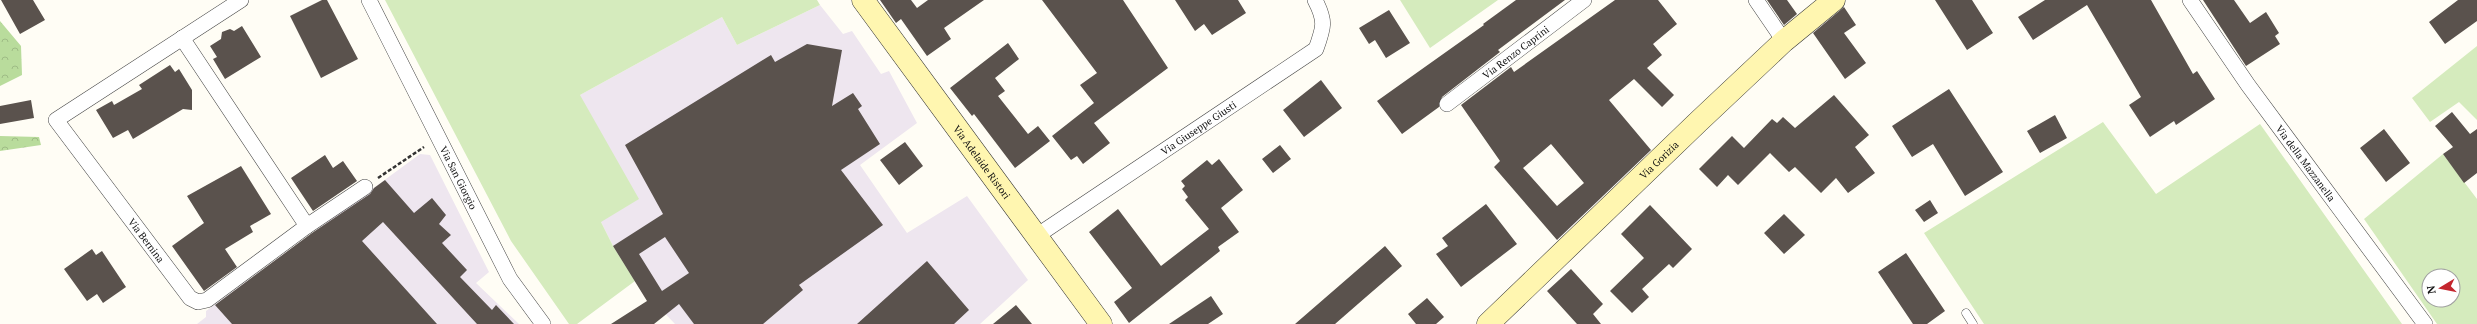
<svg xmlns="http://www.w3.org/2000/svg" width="2477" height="324" font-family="'PT Serif',serif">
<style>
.industrial{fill:#eee6ef}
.grass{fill:#d5ebbd;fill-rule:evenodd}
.forest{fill:url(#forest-crowns)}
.building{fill:#5a524d;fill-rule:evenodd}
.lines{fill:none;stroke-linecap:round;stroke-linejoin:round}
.lane-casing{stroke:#444;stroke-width:9}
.street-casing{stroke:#444;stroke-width:16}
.secondary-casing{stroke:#333;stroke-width:23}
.path{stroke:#333;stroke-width:2.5;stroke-dasharray:4 2;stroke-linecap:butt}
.lane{stroke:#fff;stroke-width:8}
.street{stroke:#fff;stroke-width:15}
.secondary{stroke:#fff6b0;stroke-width:22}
.labels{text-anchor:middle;stroke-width:4;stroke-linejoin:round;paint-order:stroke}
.street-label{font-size:10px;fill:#111;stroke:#fff}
</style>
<defs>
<pattern id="forest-crowns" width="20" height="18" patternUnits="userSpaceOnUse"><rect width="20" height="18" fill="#b9dc9c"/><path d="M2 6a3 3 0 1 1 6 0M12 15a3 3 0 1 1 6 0" fill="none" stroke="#9ebc85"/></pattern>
</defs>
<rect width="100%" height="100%" fill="#fffdf5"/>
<path class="industrial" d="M 820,5 L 843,34 L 852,31 L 881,74 L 889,71 L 917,123 L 860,165 L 907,233 L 967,196 L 1028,280 L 980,324 L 675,324 L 637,284 L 613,246 L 601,222 L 580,95 L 722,17 L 737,45 Z
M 420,154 L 430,155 L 489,272 L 476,283 L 519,324 L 197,324 L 206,317 L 206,311 Z"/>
<path class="grass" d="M 385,0 L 817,0 L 820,5 L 737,45 L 722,17 L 580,95 L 639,199 L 601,222 L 613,246 L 635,281 L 577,324 L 569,324 L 511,241 Z
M 1400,0 L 1498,0 L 1430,48 Z
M 2477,46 L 2477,120 L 2459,102 L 2430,122 L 2412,98 Z
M 2103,122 L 2156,194 L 2260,124 L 2402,324 L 1984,324 L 1924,233 Z
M 2443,154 L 2477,199 L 2477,324 L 2437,324 L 2364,219 ZM 2429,276 L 2453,276 L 2453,300 L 2429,300 Z"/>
<path class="forest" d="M 0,21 L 21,46 L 22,75 L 0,86 Z
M 0,136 L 39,137 L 41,145 L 0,151 Z"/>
<path class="building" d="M 1,0 L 33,0 L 45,20 L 20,34 Z
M 322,0 L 327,0 L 358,59 L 321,78 L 290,16 Z
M 880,0 L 911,0 L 917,8 L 928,0 L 984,0 L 944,28 L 951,39 L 927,56 L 901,19 L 896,23 Z
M 1042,0 L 1123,0 L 1168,68 L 1094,123 L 1110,143 L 1083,164 L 1077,156 L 1071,160 L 1052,136 L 1094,103 L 1080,85 L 1097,73 Z
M 1175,0 L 1238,0 L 1246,13 L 1212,35 L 1204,24 L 1195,31 Z
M 1516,0 L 1565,0 L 1498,50 L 1500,52 L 1442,97 L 1439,107 L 1402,134 L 1377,101 L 1484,25 L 1483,24 Z
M 1615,0 L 1658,0 L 1677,24 L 1653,44 L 1662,55 L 1647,68 L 1674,95 L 1662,107 L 1634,79 L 1609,100 L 1651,150 L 1557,240 L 1494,167 L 1500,161 L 1461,105 L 1511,67 L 1514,72 ZM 1551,144 L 1584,183 L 1557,206 L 1523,168 Z
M 1767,0 L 1787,0 L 1797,14 L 1784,25 Z
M 1935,0 L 1972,0 L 1993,33 L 1967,50 Z
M 2045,0 L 2151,0 L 2193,74 L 2197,71 L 2215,99 L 2176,125 L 2174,121 L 2150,137 L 2129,105 L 2141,97 L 2087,5 L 2033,40 L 2018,17 Z
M 2203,0 L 2234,0 L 2250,23 L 2266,12 L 2279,33 L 2275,36 L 2280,44 L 2246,66 Z
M 2458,0 L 2477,0 L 2477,21 L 2445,44 L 2429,22 Z
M 1844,7 L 1856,25 L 1844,33 L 1866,63 L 1845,79 L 1813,33 Z
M 1389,10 L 1410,43 L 1386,58 L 1375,40 L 1369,44 L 1359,28 Z
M 242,26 L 261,57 L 225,79 L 213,59 L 217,57 L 210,46 L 221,39 L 222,32 L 230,29 L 234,31 Z
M 1008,43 L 1019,59 L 995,78 L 1005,91 L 998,96 L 1028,134 L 1038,126 L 1050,141 L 1015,168 L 974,114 L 972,116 L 950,88 Z
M 807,44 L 842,50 L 832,106 L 853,93 L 862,106 L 858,109 L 880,144 L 841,170 L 883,225 L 799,285 L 803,290 L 763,324 L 694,324 L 679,304 L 654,324 L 611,324 L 647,301 L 613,246 L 663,214 L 625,145 L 771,55 L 775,62 ZM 665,237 L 689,273 L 662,291 L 639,254 Z
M 170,65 L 175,72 L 179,69 L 192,90 L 192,110 L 183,109 L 133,139 L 128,130 L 113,138 L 96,110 L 112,101 L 114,105 L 142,89 L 139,85 Z
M 1321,80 L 1342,108 L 1304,137 L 1283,110 Z
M 1949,89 L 2003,172 L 1965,196 L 1933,144 L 1912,157 L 1892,126 Z
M 1834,95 L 1869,135 L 1855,147 L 1875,173 L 1848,193 L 1836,178 L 1821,193 L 1795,167 L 1789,172 L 1770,153 L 1738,185 L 1728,175 L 1717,187 L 1699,169 L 1732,136 L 1744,148 L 1772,119 L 1777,123 L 1783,117 L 1795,128 Z
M 31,100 L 34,118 L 0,124 L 0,106 Z
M 2452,112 L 2470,134 L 2477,129 L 2477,173 L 2464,183 L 2443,154 L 2453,147 L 2435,126 Z
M 2055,115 L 2067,138 L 2040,153 L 2027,131 Z
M 2384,129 L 2410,163 L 2386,182 L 2360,148 Z
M 905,142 L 923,166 L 899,185 L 880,160 Z
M 1280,145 L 1291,159 L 1273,173 L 1262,159 Z
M 325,155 L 333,168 L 343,161 L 357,181 L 313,211 L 291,178 Z
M 1219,159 L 1243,190 L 1221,208 L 1239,232 L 1218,247 L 1220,251 L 1129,323 L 1114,302 L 1132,288 L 1089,232 L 1118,209 L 1161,266 L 1209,229 L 1185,200 L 1188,197 L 1182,189 L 1185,186 L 1181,181 L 1207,160 L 1212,165 Z
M 241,166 L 271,214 L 250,226 L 253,232 L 225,249 L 237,267 L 204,291 L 172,246 L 204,223 L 187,196 Z
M 385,180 L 414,213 L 432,198 L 446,215 L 439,224 L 451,235 L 442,243 L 467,270 L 460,277 L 492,310 L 496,305 L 514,324 L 477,324 L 383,222 L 362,241 L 437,324 L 232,324 L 215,305 L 312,233 L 370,194 L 374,188 Z
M 1930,200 L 1938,213 L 1924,222 L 1915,210 Z
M 1486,204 L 1517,244 L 1461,287 L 1436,254 L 1448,246 L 1442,238 Z
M 1650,205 L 1692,249 L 1673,268 L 1669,264 L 1642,289 L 1649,297 L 1632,313 L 1610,291 L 1644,258 L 1621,234 Z
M 1784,214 L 1805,235 L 1784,254 L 1764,233 Z
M 1385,246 L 1402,266 L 1366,297 L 1335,324 L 1295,324 Z
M 92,249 L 96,255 L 102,251 L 126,287 L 103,303 L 97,294 L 87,301 L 64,269 Z
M 1906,253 L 1945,311 L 1927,324 L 1913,324 L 1878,272 Z
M 927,261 L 969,310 L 954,324 L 857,324 Z
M 1571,269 L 1603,304 L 1593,314 L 1601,324 L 1577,324 L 1547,291 Z
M 1211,296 L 1223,314 L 1208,324 L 1169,324 Z
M 1427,298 L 1444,317 L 1436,324 L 1416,324 L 1408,314 Z
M 1016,305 L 1032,324 L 993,324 Z"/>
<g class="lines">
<defs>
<path id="lane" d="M 1966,313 L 1973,324"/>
<g id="street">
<path id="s1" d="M 241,0 L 56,120 L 190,298 L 198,302 L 207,300 L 307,226 L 365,187"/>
<path id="s2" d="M 369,0 L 510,279 L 543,324"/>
<path d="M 1756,0 L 1784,41"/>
<path id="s3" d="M 2190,0 L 2248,85 L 2425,324"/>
<path d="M 182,38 L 307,226"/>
<path id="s4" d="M 1447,104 L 1584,0"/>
<path id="s5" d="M 1038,235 L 1316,49 C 1324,27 1326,21 1315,0"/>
</g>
<g id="secondary">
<path id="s6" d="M 863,0 L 1101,324"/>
<path id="s7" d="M 1488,324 L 1698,122 L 1784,41 L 1834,0"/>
</g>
</defs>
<use href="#lane" class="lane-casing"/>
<use href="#street" class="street-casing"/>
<use href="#secondary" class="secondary-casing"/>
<path class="path" d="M 378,178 L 424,147"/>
<use href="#lane" class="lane"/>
<use href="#street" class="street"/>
<use href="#secondary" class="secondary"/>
</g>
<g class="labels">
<g class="street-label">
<text dy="4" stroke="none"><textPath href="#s4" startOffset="86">Via Renzo Caprini</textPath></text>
<text dy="4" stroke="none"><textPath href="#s5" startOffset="193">Via Giuseppe Giusti</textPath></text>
<text dy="4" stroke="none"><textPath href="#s7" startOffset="237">Via Gorizia</textPath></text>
<text dy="4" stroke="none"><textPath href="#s6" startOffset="201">Via Adelaide Ristori</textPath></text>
<text dy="4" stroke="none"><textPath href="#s3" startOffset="200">Via della Mazzanella</textPath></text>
<text dy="4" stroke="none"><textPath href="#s2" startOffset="199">Via San Giorgio</textPath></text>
<text dy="4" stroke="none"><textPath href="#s1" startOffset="371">Via Bernina</textPath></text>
</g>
</g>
<g transform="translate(2441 288) rotate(260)"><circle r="19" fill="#ffffff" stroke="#a0a0a0"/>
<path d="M0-3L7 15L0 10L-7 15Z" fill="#c4262e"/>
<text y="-6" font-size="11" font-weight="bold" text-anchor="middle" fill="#111111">N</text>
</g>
</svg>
